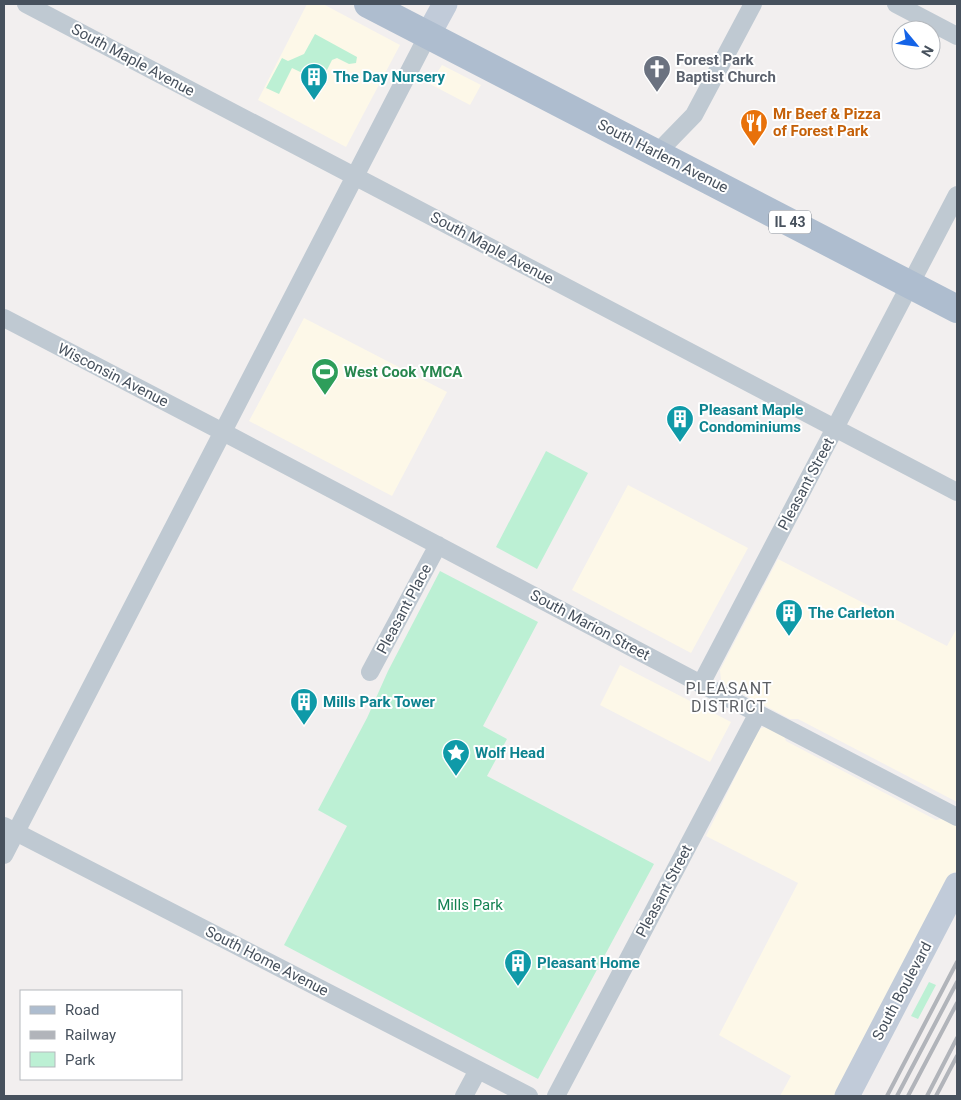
<svg xmlns="http://www.w3.org/2000/svg" width="961" height="1100" font-family="Roboto,sans-serif">
<style>
.commercial{fill:#fdf8e8}
.green{fill:#bcf0d4}
.lines{fill:none;stroke-linecap:round;stroke-linejoin:round}
.street{stroke:#bfc9d2;stroke-width:18}
.secondary{stroke:#c1cbd9;stroke-width:25}
.primary{stroke:#aebdcf;stroke-width:28}
.rail{stroke:#b1b4ba;stroke-width:4}
.labels{text-anchor:middle;stroke-width:4;stroke-linejoin:round;paint-order:stroke}
.shield{fill:#fff;stroke:#7e858e;stroke-width:1}
.shield-label{font-size:14px;font-weight:bold;fill:#47515d}
.street-label{font-size:15px;fill:#47515d;stroke:#fff}
.worship-label{font-size:15px;font-weight:bold;fill:#5b616d;stroke:#fff;text-anchor:start}
.culture-label{font-size:15px;font-weight:bold;fill:#0d838f;stroke:#fff;text-anchor:start}
.food-label{font-size:15px;font-weight:bold;fill:#c56008;stroke:#fff;text-anchor:start}
.leisure-label{font-size:15px;font-weight:bold;fill:#27864d;stroke:#fff;text-anchor:start}
.park-label{font-size:15px;fill:#148252;stroke:#fff}
.neighbourhood-label{font-size:16px;letter-spacing:1px;fill:#5c5f64;stroke:#fff}
</style>
<rect width="100%" height="100%" fill="#f2efef"/>
<path class="commercial" d="M 307,4 L 323,4 L 400,45 L 346,147 L 258,100 Z
M 442,65 L 481,85 L 470,105 L 430,84 Z
M 304,318 L 447,392 L 392,496 L 249,421 Z
M 628,485 L 748,548 L 691,653 L 572,590 Z
M 778,559 L 947,646 L 957,628 L 957,802 L 798,719 L 790,719 L 721,682 L 720,670 Z
M 620,665 L 731,722 L 710,762 L 600,705 Z
M 767,727 L 783,734 L 786,741 L 936,820 L 945,818 L 957,824 L 957,871 L 950,874 L 834,1096 L 780,1096 L 791,1076 L 719,1035 L 798,883 L 706,836 L 756,735 L 761,728 Z"/>
<path class="green" d="M 315,34 L 357,57 L 356,63 L 349,64 L 337,58 L 332,60 L 321,82 L 292,68 L 279,94 L 266,88 L 282,58 L 288,61 L 304,54 Z
M 546,451 L 588,473 L 537,569 L 496,547 Z
M 440,571 L 538,622 L 483,726 L 507,739 L 487,776 L 654,864 L 538,1079 L 284,945 L 347,826 L 318,810 L 367,718 L 388,671 Z
M 929,982 L 936,985 L 918,1019 L 911,1016 Z"/>
<g class="lines">
<path class="street" d="M 26,4 L 957,492
M 896,4 L 957,36
M 657,153 L 694,115 L 753,4
M 4,318 L 223,432 L 701,684 L 957,817
M 370,672 L 438,545
M 701,684 L 957,195
M 4,826 L 529,1096
M 4,855 L 428,35
M 464,1096 L 478,1070
M 556,1096 L 758,713"/>
<path class="secondary" d="M 428,35 L 445,4
M 847,1096 L 957,885"/>
<path class="primary" d="M 368,4 L 957,309"/>
<path class="rail" d="M 887,1096 L 957,962
M 897,1096 L 957,982
M 908,1096 L 957,1003
M 927,1096 L 957,1038
M 936,1096 L 957,1056"/>
</g>
<defs>
<symbol id="church-pin" viewBox="-11 -11 22 30"><path d="M0 17L-7.5 6A9.5 9.5 0 1 1 7.5 6Z" fill="#6b7280" stroke="#fff"/><path d="M-1.2-6h2.4v3.5h3.3v2.4h-3.3V6h-2.4V-.1h-3.3v-2.4h3.3Z" fill="#fff"/></symbol>
<symbol id="building-pin" viewBox="-11 -11 22 30"><path d="M0 17L-7.5 6A9.5 9.5 0 1 1 7.5 6Z" fill="#0f9aa8" stroke="#fff"/><path d="M-4-6H4V6H1V3H-1V6H-4ZM-2.5-4.3h1.7v1.8h-1.7ZM.8-4.3h1.7v1.8H.8ZM-2.5-1h1.7V.8h-1.7ZM.8-1h1.7V.8H.8Z" fill="#fff"/></symbol>
<symbol id="restaurant-pin" viewBox="-11 -11 22 30"><path d="M0 17L-7.5 6A9.5 9.5 0 1 1 7.5 6Z" fill="#e8710a" stroke="#fff"/><path d="M-5-6h1v4h1v-4h1v4h1v-4h1v5L-1.5 .5V6h-2V.5L-5-1ZM5-6V6H3V1.5H1.5Q1.5-4 5-6Z" fill="#fff"/></symbol>
<symbol id="stadium-pin" viewBox="-11 -11 22 30"><path d="M0 17L-7.5 6A9.5 9.5 0 1 1 7.5 6Z" fill="#2e9e5b" stroke="#fff"/><path d="M0-5a6.5 5 0 1 0 0 10a6.5 5 0 1 0 0-10ZM-3.5-1.8h7v3.6h-7Z" fill="#fff"/></symbol>
<symbol id="sight-pin" viewBox="-11 -11 22 30"><path d="M0 17L-7.5 6A9.5 9.5 0 1 1 7.5 6Z" fill="#0f9aa8" stroke="#fff"/><path d="M0-6L1.8-2.2L6-1.7L2.9 1.2L3.7 5.4L0 3.3L-3.7 5.4L-2.9 1.2L-6-1.7L-1.8-2.2Z" fill="#fff"/></symbol>
</defs>
<g fill-rule="evenodd">
<use href="#church-pin" x="641" y="53" width="32" height="43"/>
<use href="#building-pin" x="298" y="61" width="32" height="43"/>
<use href="#restaurant-pin" x="738" y="107" width="32" height="43"/>
<use href="#stadium-pin" x="309" y="356" width="32" height="43"/>
<use href="#building-pin" x="664" y="403" width="32" height="43"/>
<use href="#building-pin" x="773" y="597" width="32" height="43"/>
<use href="#building-pin" x="288" y="686" width="32" height="43"/>
<use href="#sight-pin" x="440" y="737" width="32" height="43"/>
<use href="#building-pin" x="502" y="947" width="32" height="43"/>
</g>
<g class="labels">
<rect class="shield" x="769" y="210.5" width="42" height="23" rx="4"/>
<g class="shield-label">
<text x="790" y="227">IL 43</text>
</g>
<g class="street-label">
<text transform="translate(133 60) rotate(28)" y="5">South Maple Avenue</text>
<text transform="translate(663 156) rotate(27)" y="5">South Harlem Avenue</text>
<text transform="translate(492 248) rotate(28)" y="5">South Maple Avenue</text>
<text transform="translate(113 375) rotate(27)" y="5">Wisconsin Avenue</text>
<text transform="translate(806 484) rotate(-62)" y="5">Pleasant Street</text>
<text transform="translate(404 609) rotate(-62)" y="5">Pleasant Place</text>
<text transform="translate(590 625) rotate(28)" y="5">South Marion Street</text>
<text transform="translate(664 891) rotate(-62)" y="5">Pleasant Street</text>
<text transform="translate(267 961) rotate(27)" y="5">South Home Avenue</text>
<text transform="translate(902 991) rotate(-62)" y="5">South Boulevard</text>
</g>
<g class="worship-label">
<text x="676" y="65">Forest Park<tspan x="676" dy="17">Baptist Church</tspan></text>
</g>
<g class="culture-label">
<text x="333" y="82">The Day Nursery</text>
<text x="699" y="415">Pleasant Maple<tspan x="699" dy="17">Condominiums</tspan></text>
<text x="808" y="618">The Carleton</text>
<text x="323" y="707">Mills Park Tower</text>
<text x="475" y="758">Wolf Head</text>
<text x="537" y="968">Pleasant Home</text>
</g>
<g class="food-label">
<text x="773" y="119">Mr Beef &amp; Pizza<tspan x="773" dy="17">of Forest Park</tspan></text>
</g>
<g class="leisure-label">
<text x="344" y="377">West Cook YMCA</text>
</g>
<g class="park-label">
<text x="470" y="910">Mills Park</text>
</g>
<g class="neighbourhood-label">
<text x="729" y="694">PLEASANT<tspan x="729" dy="18">DISTRICT</tspan></text>
</g>
</g>
<rect width="961" height="1100" fill="none" stroke="#47515d" stroke-width="10"/>
<rect x="20" y="990" width="162" height="90" fill="#ffffff" stroke="#b5b9be"/>
<rect x="30" y="1006" width="25" height="8" fill="#aebdcf" stroke="#b5b9be"/>
<text x="65" y="1015" font-size="15" fill="#47515d">Road</text>
<rect x="30" y="1031" width="25" height="8" fill="#b1b4ba" stroke="#b5b9be"/>
<text x="65" y="1040" font-size="15" fill="#47515d">Railway</text>
<rect x="30" y="1052" width="25" height="15" fill="#bcf0d4" stroke="#b5b9be"/>
<text x="65" y="1065" font-size="15" fill="#47515d">Park</text>
<g transform="translate(916 45) rotate(119)"><circle r="24" fill="#ffffff" stroke="#b5b9be"/>
<path d="M0-4L9 19L0 12L-9 19Z" fill="#1463e7"/>
<text y="-8" font-size="14" font-weight="bold" text-anchor="middle" fill="#47515d">N</text>
</g>
</svg>
